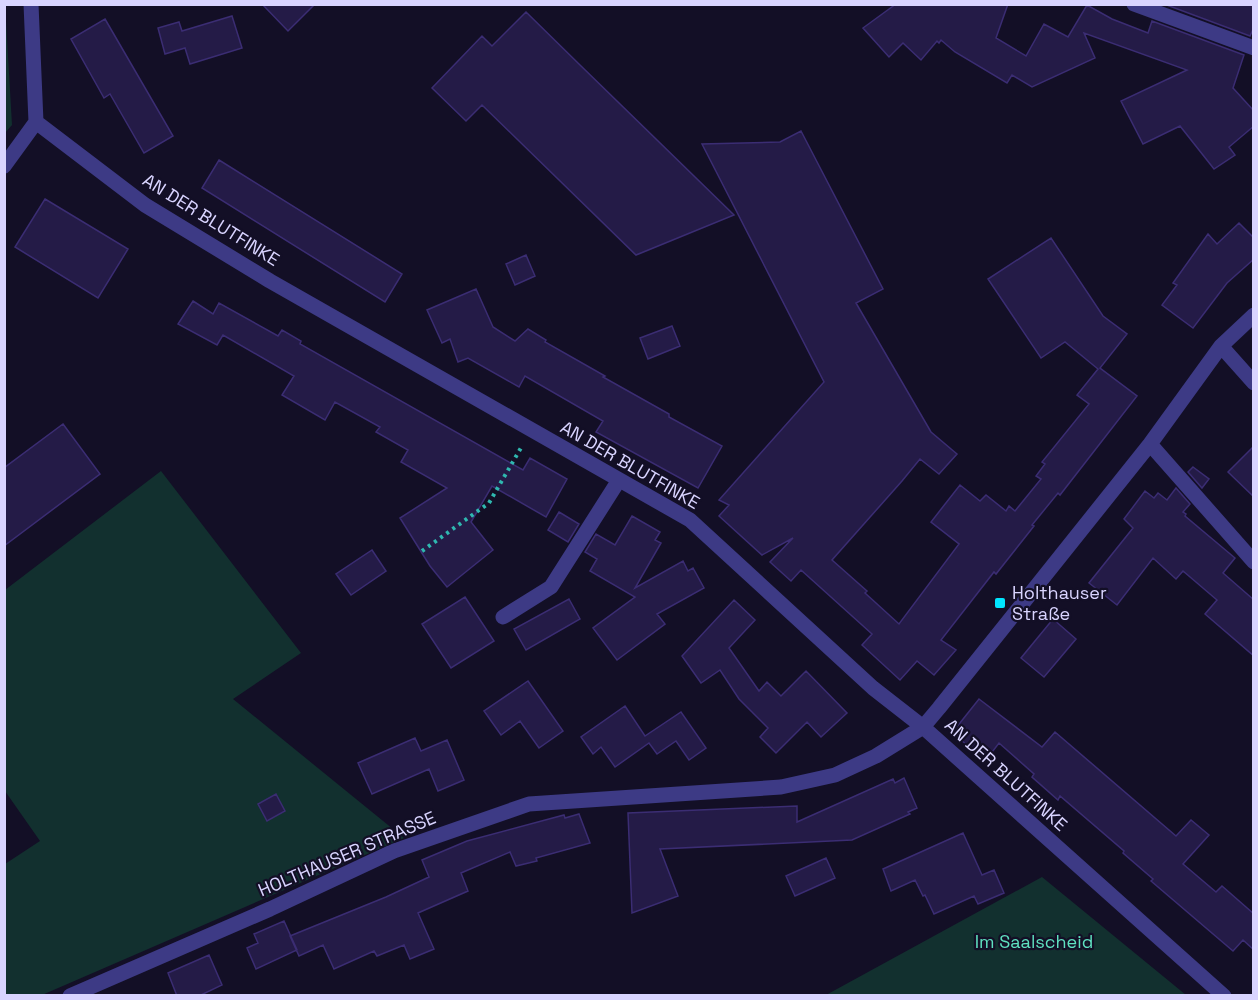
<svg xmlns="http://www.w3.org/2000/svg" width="1258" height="1000" font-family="'Space Grotesk',sans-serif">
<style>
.green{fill:#12302f}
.building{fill:#241b47;stroke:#3b2d73;stroke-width:1.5}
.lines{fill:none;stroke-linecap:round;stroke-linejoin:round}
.path{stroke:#2fb8b0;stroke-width:4;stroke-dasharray:3 4.5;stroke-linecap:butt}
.minor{stroke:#3d3a85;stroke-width:15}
.poi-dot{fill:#00e5ff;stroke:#130f26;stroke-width:2}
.labels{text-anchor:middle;stroke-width:4.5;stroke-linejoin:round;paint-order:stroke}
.street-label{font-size:18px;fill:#d9d4ff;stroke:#130f26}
.poi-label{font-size:18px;fill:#d9d4ff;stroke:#130f26;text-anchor:start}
.park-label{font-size:18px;fill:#5fe0c0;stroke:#130f26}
</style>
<rect width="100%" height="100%" fill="#130f26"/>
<path class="green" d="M 5,4 L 12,125 L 5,133 L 4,5 Z
M 161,471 L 301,653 L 233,699 L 404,838 L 42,995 L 5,996 L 5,864 L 40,841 L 5,791 L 5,590 Z
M 1042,877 L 1186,995 L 825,995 L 826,995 Z"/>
<path class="building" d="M 262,4 L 315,4 L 288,31 Z
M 896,4 L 1008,4 L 996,38 L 1026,56 L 1044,24 L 1068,37 L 1087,5 L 1112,19 L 1148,33 L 1152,21 L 1244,55 L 1233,88 L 1254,111 L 1254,126 L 1229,147 L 1235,155 L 1214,169 L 1180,126 L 1143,144 L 1121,101 L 1187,70 L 1084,33 L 1095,58 L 1032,87 L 1012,75 L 1007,83 L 955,52 L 941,40 L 939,43 L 937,41 L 921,60 L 903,43 L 889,57 L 863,28 Z
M 1164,4 L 1254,4 L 1254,27 L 1250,36 Z
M 526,12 L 580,65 L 734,215 L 636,255 L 482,105 L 466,121 L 432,88 L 482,36 L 492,46 Z
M 232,16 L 242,48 L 190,64 L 185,48 L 165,54 L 158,28 L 179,22 L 182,31 Z
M 105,19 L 173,136 L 144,153 L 110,94 L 104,98 L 71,39 Z
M 801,131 L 883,289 L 856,303 L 931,432 L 957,454 L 939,474 L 920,459 L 902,481 L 832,560 L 867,591 L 865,593 L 899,624 L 959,544 L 931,522 L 960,485 L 980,501 L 986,495 L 1006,511 L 1009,506 L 1015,511 L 1041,479 L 1036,476 L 1045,464 L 1042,462 L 1089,404 L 1077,395 L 1098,369 L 1065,342 L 1041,358 L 988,279 L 1051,238 L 1103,316 L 1127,334 L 1100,368 L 1137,396 L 1060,495 L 1058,493 L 1032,525 L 1034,526 L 996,574 L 994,572 L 941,640 L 956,650 L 934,675 L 917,661 L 900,680 L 862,645 L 872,634 L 801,570 L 791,581 L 770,562 L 793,538 L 762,555 L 719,516 L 729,505 L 719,500 L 824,382 L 702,144 L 780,142 Z
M 219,160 L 402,274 L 385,302 L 202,188 Z
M 45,199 L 128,249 L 98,298 L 15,247 Z
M 1239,223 L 1254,238 L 1254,259 L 1227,283 L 1193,328 L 1162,305 L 1177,285 L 1173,283 L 1208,234 L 1217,244 Z
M 526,255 L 535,276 L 515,285 L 506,264 Z
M 476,289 L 493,327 L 515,341 L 528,329 L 546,340 L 545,342 L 605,376 L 603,377 L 669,414 L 669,417 L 722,446 L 698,488 L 596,432 L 603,421 L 525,376 L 519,387 L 468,358 L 458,362 L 450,339 L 442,343 L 427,310 Z
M 193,301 L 213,314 L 219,303 L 278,336 L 282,330 L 301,341 L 300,344 L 523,470 L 530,458 L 567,479 L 546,517 L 492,486 L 471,522 L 493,550 L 447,587 L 430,566 L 400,518 L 447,488 L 401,462 L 408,450 L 376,432 L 380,427 L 335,402 L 325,420 L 282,395 L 294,376 L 223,335 L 217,345 L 178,324 Z
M 672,326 L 680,346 L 648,359 L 640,338 Z
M 63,424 L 100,474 L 4,546 L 4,468 Z
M 1254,446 L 1254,497 L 1228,472 Z
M 1193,467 L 1209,479 L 1202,488 L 1188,472 Z
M 1176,488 L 1190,504 L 1183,512 L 1186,514 L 1185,516 L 1235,558 L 1223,573 L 1254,600 L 1254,656 L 1205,614 L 1217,600 L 1183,571 L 1176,579 L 1153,558 L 1117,605 L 1089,583 L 1133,528 L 1124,519 L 1145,491 L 1154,498 L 1158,493 L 1167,500 Z
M 559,512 L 579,524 L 568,542 L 548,530 Z
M 632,516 L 660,532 L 655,540 L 661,543 L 635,588 L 683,561 L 688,571 L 693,568 L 704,588 L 657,614 L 665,624 L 617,660 L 593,628 L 635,597 L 590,571 L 597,559 L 585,552 L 596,534 L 615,545 Z
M 372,550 L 386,571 L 351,595 L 336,574 Z
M 465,597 L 494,641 L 451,668 L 422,624 Z
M 569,599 L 580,619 L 526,650 L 514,629 Z
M 734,600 L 755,620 L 729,648 L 759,691 L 767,682 L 781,696 L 806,671 L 847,713 L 821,737 L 807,722 L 776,753 L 760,737 L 768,728 L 739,699 L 720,670 L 701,683 L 682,656 Z
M 1053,619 L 1076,639 L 1044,677 L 1021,658 Z
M 528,681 L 563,731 L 539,748 L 520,721 L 501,735 L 484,711 Z
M 979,699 L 1042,747 L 1055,732 L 1176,836 L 1191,820 L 1209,835 L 1183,864 L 1216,892 L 1222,886 L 1254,914 L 1254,950 L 1243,940 L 1233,951 L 1151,881 L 1153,879 L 1123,853 L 1124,851 L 1060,796 L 1058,800 L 1032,777 L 1034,774 L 999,743 L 986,760 L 952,733 Z
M 625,706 L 645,736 L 681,712 L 706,748 L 689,760 L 676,741 L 657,754 L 649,743 L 615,767 L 601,747 L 593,754 L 581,737 Z
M 415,738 L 421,751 L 447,740 L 464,780 L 438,791 L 429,769 L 372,794 L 358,763 Z
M 904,778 L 917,808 L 908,812 L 910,814 L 852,840 L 660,849 L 678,896 L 632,913 L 628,813 L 797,806 L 797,822 L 893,779 L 895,783 Z
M 276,794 L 285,811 L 267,821 L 258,804 Z
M 579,814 L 590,843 L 536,858 L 537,861 L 516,866 L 510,852 L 461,873 L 468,891 L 418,913 L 434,949 L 410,959 L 404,945 L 377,956 L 374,951 L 334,969 L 323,945 L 299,956 L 290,936 L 386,897 L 429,877 L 422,860 L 467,841 L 564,815 L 565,818 Z
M 963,833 L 982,875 L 994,870 L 1004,893 L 978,904 L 974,896 L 934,914 L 925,895 L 923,896 L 915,880 L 891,891 L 883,869 Z
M 826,858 L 835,878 L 795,896 L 786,876 Z
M 284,921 L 297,950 L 256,969 L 247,948 L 258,943 L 254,934 Z
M 209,955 L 222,985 L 199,996 L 177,996 L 168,973 Z"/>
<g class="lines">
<path class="path" d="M 422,551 L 489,503 L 522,446"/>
<path class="minor" d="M 1134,4 L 1254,48
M 36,122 L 145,205 L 270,281 L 690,520 L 873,688 L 923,727 L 1224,996
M 4,166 L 36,122 L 31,4
M 1221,346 L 1254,383
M 1150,444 L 1254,562
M 503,617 L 551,587 L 619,480
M 70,996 L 270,909 L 394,851 L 529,804 L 781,787 L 835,775 L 876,756 L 923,727 L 939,708 L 1150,444 L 1221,346 L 1254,315"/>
</g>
<rect class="poi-dot" x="994" y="597" width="12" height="12" rx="3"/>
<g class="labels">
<g class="street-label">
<text transform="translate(211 220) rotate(32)" y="6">AN DER BLUTFINKE</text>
<text transform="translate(630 465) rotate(30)" y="6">AN DER BLUTFINKE</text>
<text transform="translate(1006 775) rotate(42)" y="6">AN DER BLUTFINKE</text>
<text transform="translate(347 854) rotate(-23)" y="6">HOLTHAUSER STRASSE</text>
</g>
<g class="poi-label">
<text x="1012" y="599">Holthauser<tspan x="1012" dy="21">Straße</tspan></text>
</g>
<g class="park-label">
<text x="1034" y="948">Im Saalscheid</text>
</g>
</g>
<rect width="1258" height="1000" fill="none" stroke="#d9d4ff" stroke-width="12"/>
</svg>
